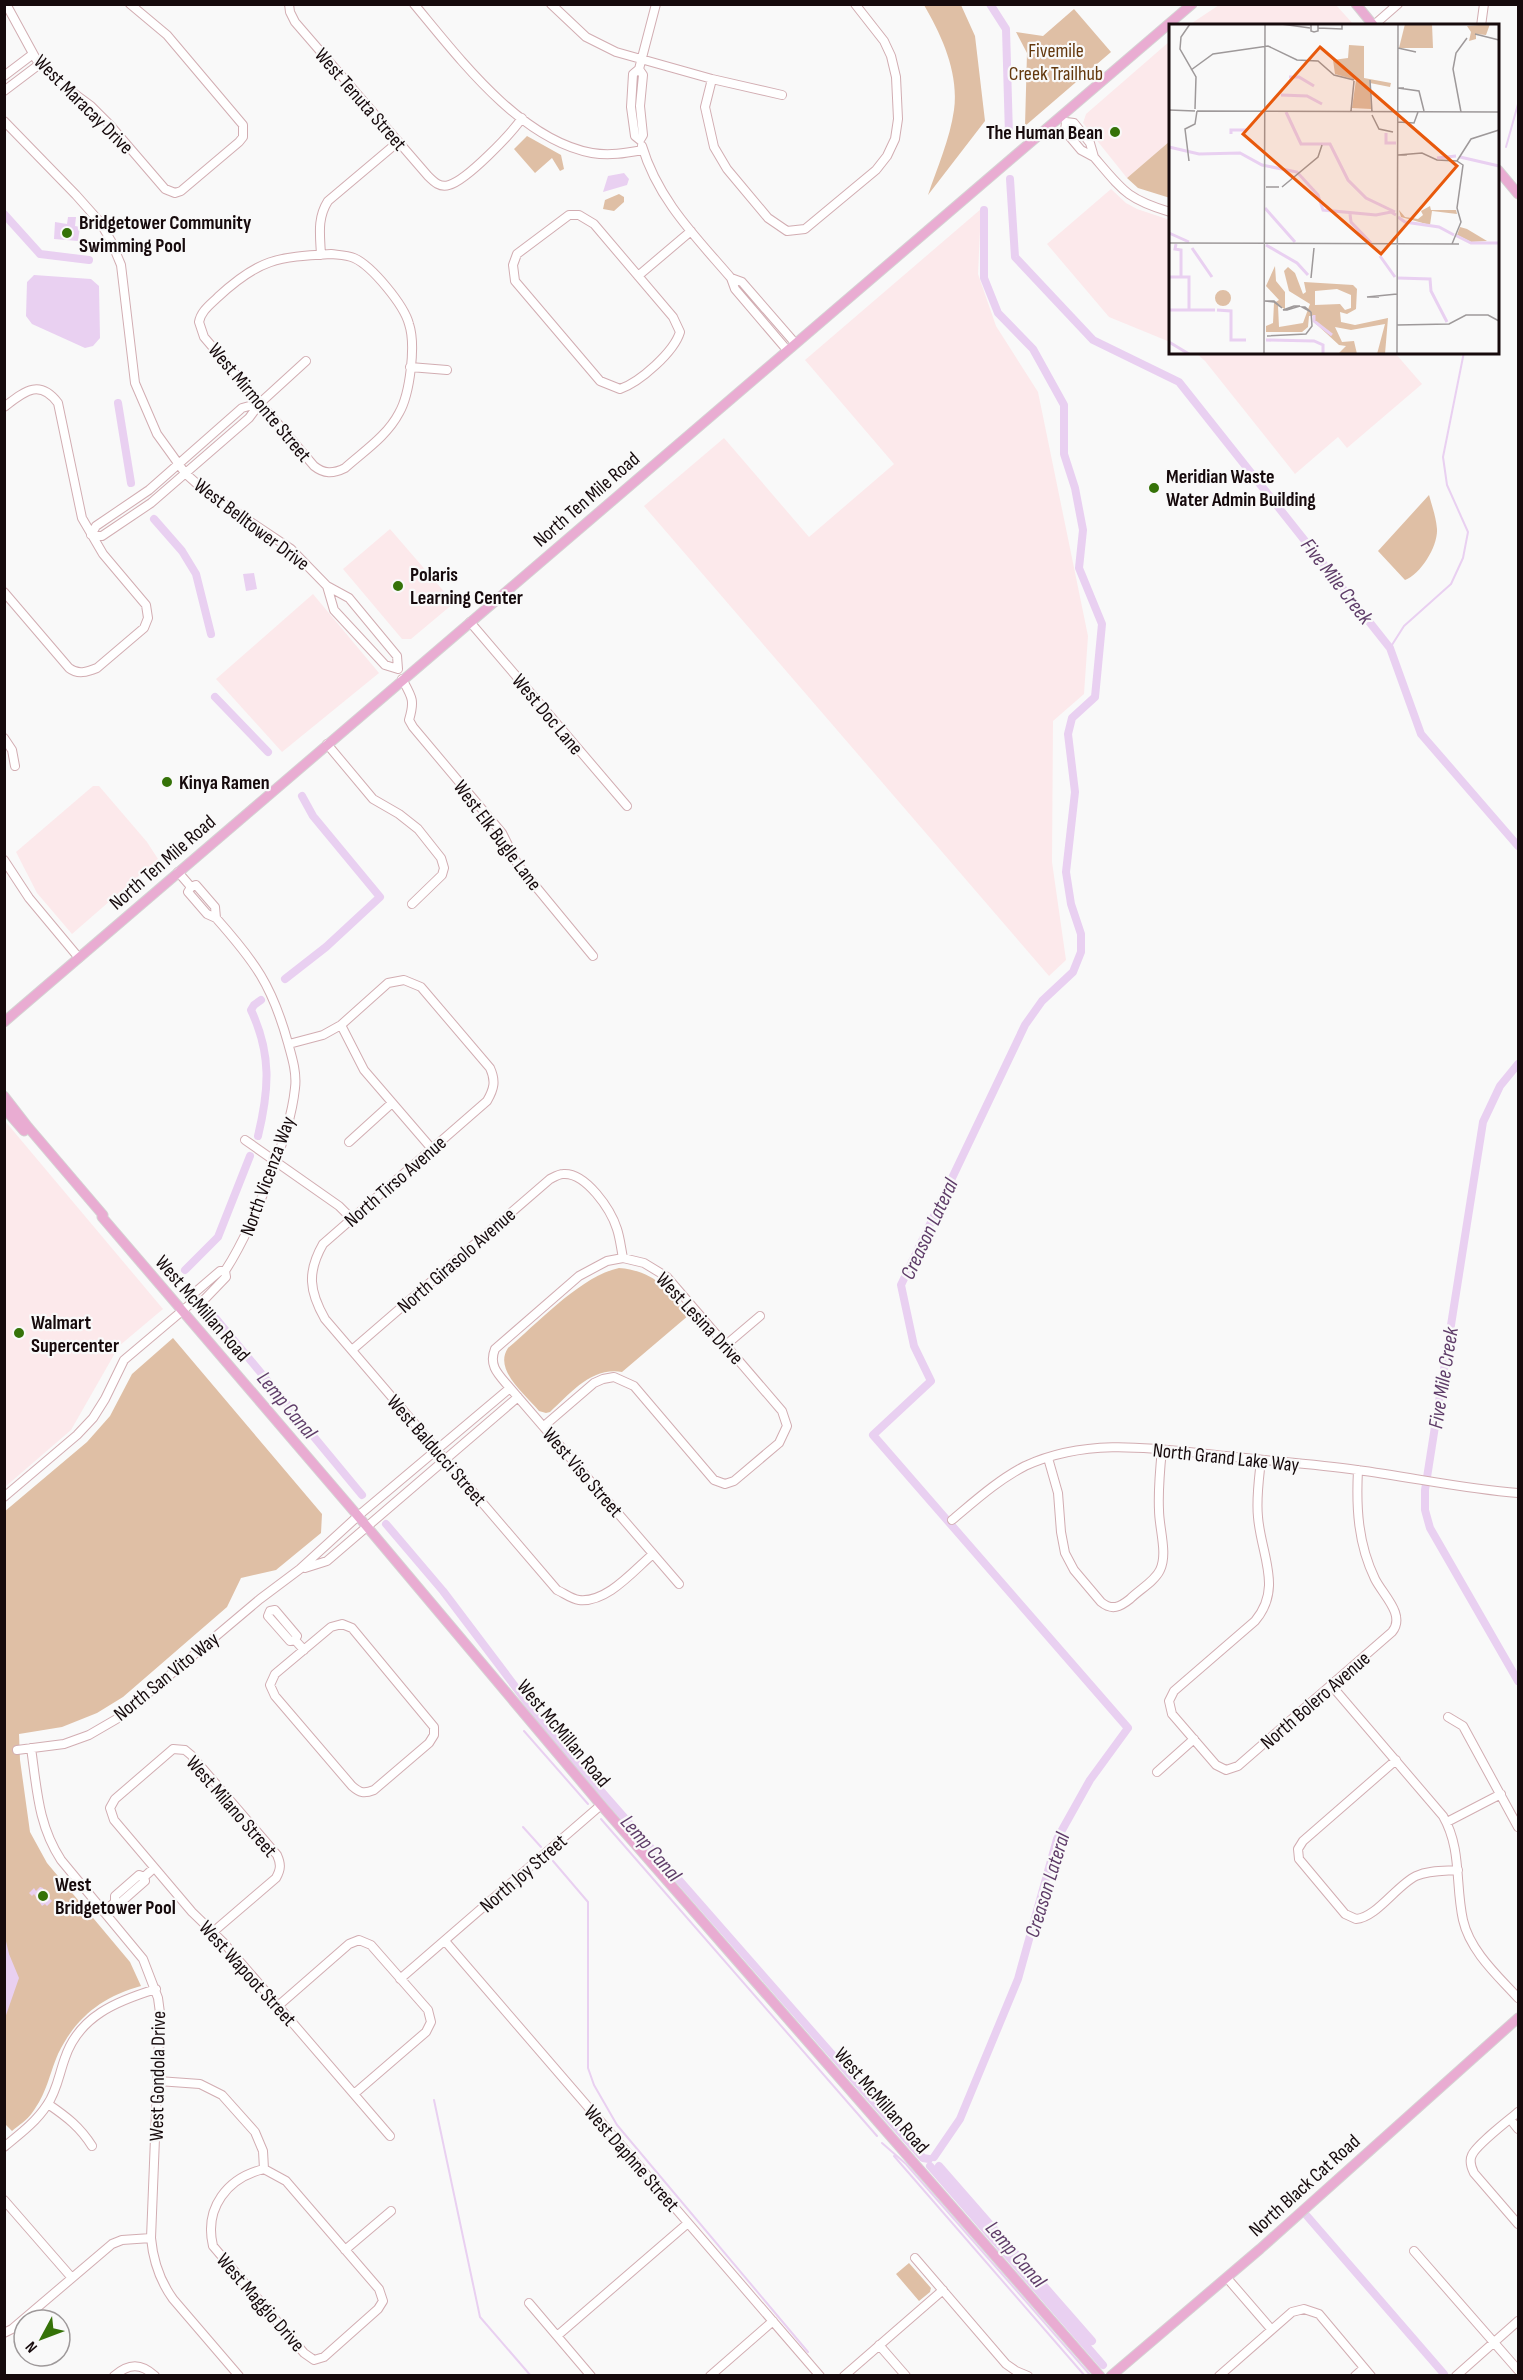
<svg xmlns="http://www.w3.org/2000/svg" width="1523" height="2380" font-family="'Sofia Sans Condensed',sans-serif">
<style>
.built{fill:#fce9eb}
.green{fill:#dfbfa5}
.water{fill:#e9d0f1}
.lines{fill:none;stroke-linecap:round;stroke-linejoin:round}
.stream{stroke:#e9d0f1;stroke-width:2}
.canal{stroke:#e9d0f1;stroke-width:8}
.minor-casing{stroke:#d2adb2;stroke-width:10}
.major-casing{stroke:#d5d3d3;stroke-width:11}
.minor{stroke:#fff;stroke-width:8}
.major{stroke:#e9acd2;stroke-width:9}
.poi-dot{fill:#357208;stroke:#f9f9f9;stroke-width:2}
.labels{text-anchor:middle;stroke-width:4.5;stroke-linejoin:round;paint-order:stroke}
.park-label{font-size:20px;fill:#63380d;stroke:#f9f9f9}
.street-label{font-size:20px;fill:#160a0c;stroke:#f9f9f9}
.poi-label{font-size:20px;font-weight:bold;fill:#160a0c;stroke:#f9f9f9;text-anchor:start}
.water-label{font-size:21px;font-style:italic;fill:#5f3d69;stroke:#f9f9f9}
.inset-river{fill:none;stroke:#e9d0f1;stroke-width:3}
.inset-road{fill:none;stroke:#9e999a;stroke-width:1.5}
.view{fill:#e8590c;fill-opacity:0.15;stroke:#e8590c;stroke-width:3}
.inset-edge{fill:none;stroke:#160a0c;stroke-width:3}
</style>
<rect width="100%" height="100%" fill="#f9f9f9"/>
<path class="built" d="M 1219,5 L 1336,5 L 1354,25 L 1189,25 Z
M 1170,41 L 1170,141 L 1127,178 L 1083,123 L 1086,114 Z
M 1111,189 L 1126,203 L 1137,209 L 1170,220 L 1170,342 L 1109,317 L 1047,244 Z
M 981,209 L 978,274 L 996,326 L 1038,392 L 1088,636 L 1084,694 L 1053,721 L 1052,862 L 1066,960 L 1049,976 L 644,506 L 724,438 L 809,537 L 894,464 L 805,360 Z
M 1196,353 L 1395,353 L 1422,384 L 1347,448 L 1338,437 L 1295,474 L 1205,361 Z
M 390,529 L 454,603 L 411,639 L 402,639 L 343,569 Z
M 313,594 L 379,673 L 282,752 L 216,679 Z
M 93,786 L 99,786 L 147,842 L 158,859 L 72,934 L 37,893 L 16,852 Z
M 5,1121 L 163,1309 L 119,1346 L 71,1430 L 5,1487 Z"/>
<path class="green" d="M 924,5 L 961,5 L 975,36 L 985,121 L 928,195 C 937,168 950,139 954,110 C 959,73 942,36 924,5 Z
M 1074,9 L 1111,52 L 1025,126 L 1027,53 L 1016,32 L 1043,36 Z
M 527,136 L 561,155 L 564,169 L 560,171 L 552,158 L 535,173 L 514,149 Z
M 1170,141 L 1170,198 L 1138,188 L 1127,178 Z
M 619,194 L 624,197 L 624,202 L 614,211 L 603,209 L 605,200 Z
M 1429,495 C 1432,506 1436,517 1437,529 C 1438,546 1421,574 1405,580 L 1378,551 Z
M 619,1268 C 655,1271 667,1289 689,1315 L 622,1372 C 591,1367 571,1393 550,1412 L 546,1413 L 539,1411 C 526,1395 493,1370 508,1348 C 538,1323 581,1276 619,1268 Z
M 173,1338 L 322,1514 L 321,1533 L 276,1570 L 241,1578 L 227,1607 L 123,1697 L 97,1713 L 62,1727 L 19,1734 L 20,1760 L 30,1832 L 47,1863 L 130,1962 L 141,1986 C 102,1997 76,2017 58,2054 C 49,2075 47,2093 32,2113 C 27,2120 19,2125 12,2131 L 4,2123 L 4,1512 L 87,1442 L 110,1416 L 132,1374 Z
M 909,2263 L 931,2288 L 930,2292 L 919,2301 L 896,2274 Z"/>
<path class="water" d="M 624,173 L 629,179 L 627,185 L 603,192 L 608,176 Z
M 68,217 L 76,217 L 75,226 L 80,227 L 78,241 L 54,239 L 55,222 L 67,224 Z
M 34,275 L 91,279 L 99,286 L 100,338 L 93,346 L 85,348 L 32,324 L 26,316 L 27,282 Z
M 254,573 L 257,589 L 246,591 L 243,574 Z
M 40,1887 L 43,1888 L 46,1894 L 48,1892 L 50,1895 L 48,1897 L 52,1901 L 47,1906 L 45,1904 L 42,1906 L 34,1894 L 32,1896 L 29,1893 L 34,1888 L 36,1891 Z
M 4,1933 L 9,1954 L 19,1978 L 5,2018 Z"/>
<g class="lines">
<path class="stream" d="M 1506,147 L 1518,104
M 1498,190 L 1499,181
M 1390,648 L 1404,626 L 1451,584 L 1463,558 L 1468,532 L 1447,485 L 1443,457 L 1464,352
M 524,1731 L 588,1804
M 601,1819 L 877,2136
M 523,1827 L 541,1847
M 553,1861 L 588,1902 L 588,2068 L 594,2085 L 617,2125 L 808,2352
M 434,2100 L 480,2317 L 531,2376
M 882,2143 L 906,2164 L 1091,2376
M 894,2156 L 1085,2376"/>
<path class="canal" d="M 990,4 L 1006,29 L 1009,136
M 1010,179 L 1015,257 L 1093,340 L 1179,382 L 1390,648 L 1421,734 L 1518,846
M 4,214 L 40,254 L 89,260
M 118,403 L 131,483
M 154,519 L 182,551 L 196,574 L 211,634
M 215,697 L 268,752
M 285,979 L 326,947 L 380,897 L 313,816 L 302,796
M 1518,1064 L 1500,1086 L 1483,1122 L 1425,1490 L 1425,1510 L 1430,1528 L 1518,1681
M 258,1136 C 269,1090 272,1055 251,1010 L 254,1005 L 261,1000
M 185,1270 L 218,1237 L 250,1156
M 213,1315 L 362,1495
M 386,1524 L 443,1591 L 551,1734 L 923,2158 L 929,2159
M 934,2157 L 960,2119 L 1018,1979 L 1057,1839 L 1090,1780 L 1128,1728 L 873,1435 L 931,1381 L 914,1346 L 901,1285 L 1025,1025 L 1042,1001 L 1073,972 L 1081,952 L 1081,934 L 1071,904 L 1066,872 L 1075,792 L 1068,734 L 1072,718 L 1095,697 L 1102,624 L 1079,568 L 1083,530 L 1075,488 L 1064,454 L 1064,405 L 1033,349 L 998,313 L 984,278 L 984,210
M 930,2166 L 1103,2365
M 939,2166 L 1092,2341
M 1307,2216 L 1444,2374"/>
<defs>
<path id="minor" d="M 6,4 L 36,59 L 64,86 L 91,106 L 110,125 L 165,189 L 175,193 L 181,191 L 239,142 L 243,137 L 243,125 L 167,35 L 130,4
M 289,4 L 290,12 L 295,22 L 428,176 C 434,182 440,188 449,185 C 467,180 511,134 522,118
M 414,4 C 459,58 520,140 592,153 C 610,156 626,153 643,150
M 551,4 L 586,37 L 616,52 L 712,79 L 782,95
M 1374,25 L 1398,4
M 1481,26 L 1484,4
M 639,69 L 643,75 L 640,106 L 643,135 L 640,140 L 635,136 L 631,107 L 633,74 L 639,69 L 656,4
M 4,76 L 33,54
M 712,79 L 705,107 L 714,147 L 727,169 L 768,218 L 787,231 L 805,229 L 876,170 L 887,156 L 895,139 L 898,119 L 896,77 L 891,56 L 884,41 L 855,4
M 4,91 L 41,63
M 4,121 L 76,195 L 100,222 L 111,241 L 121,265 L 135,383 L 157,434 L 170,452 L 185,473 L 206,492 L 291,549 L 327,586 L 349,598 L 397,656 L 398,669 L 385,665 L 334,610 L 327,586
M 1066,122 L 1074,123 L 1090,143 L 1094,157 L 1081,150 L 1065,131 Z
M 642,146 C 658,200 696,237 731,278
M 1094,157 C 1123,191 1127,199 1170,212
M 569,215 L 579,215 L 594,224 L 673,317 L 680,332 C 674,352 640,382 620,389 L 600,381 L 515,281 L 513,265 L 517,254 Z
M 331,254 C 339,255 347,255 354,258 C 372,266 404,305 409,324 C 416,345 410,394 399,413 C 387,436 364,451 345,468 C 333,474 324,474 314,466 L 204,337 L 199,322 C 201,311 210,305 218,297 C 259,259 277,257 331,254 Z
M 321,255 C 320,235 317,218 328,201 L 398,142
M 638,276 L 691,231
M 787,350 L 735,289 L 731,278 L 742,282 L 795,343
M 410,367 L 447,370
M 260,403 L 242,408 L 149,490 L 96,526 L 91,535 L 102,536 L 151,503 L 249,418 L 260,403 L 306,361
M 4,407 C 24,392 39,378 58,403 L 82,518 L 103,554 L 146,605 L 148,618 L 144,628 L 97,668 C 87,672 78,675 69,668 L 4,592
M 470,622 L 627,806
M 402,679 C 412,697 415,700 409,720 L 413,727 L 502,833 L 518,865 L 593,956
M 4,738 L 12,750 L 15,766
M 327,744 L 373,799 L 399,814 L 418,829 L 441,858 L 444,868 L 442,875 L 412,904
M 4,860 L 29,898 L 79,958
M 178,872 L 191,887 L 196,885 L 215,907 L 216,918 L 207,914 L 188,892 L 191,887
M 216,918 C 255,962 272,985 288,1043 C 292,1057 297,1073 295,1088 C 292,1117 282,1144 272,1172 C 258,1207 245,1240 225,1271
M 341,1025 L 364,1070 L 432,1149
M 289,1044 L 323,1035 L 341,1025 L 388,983 L 404,980 L 421,987 L 490,1068 C 496,1081 494,1089 487,1101 L 323,1244 C 307,1272 309,1291 325,1319 L 557,1590 C 564,1593 571,1599 579,1600 C 607,1603 633,1571 653,1554
M 245,1140 L 339,1206 L 351,1218
M 349,1142 L 392,1103
M 623,1258 L 607,1261 L 579,1276 L 495,1349 C 488,1366 499,1375 510,1388 L 679,1584
M 220,1271 L 225,1271 L 226,1277 L 200,1304 L 195,1300 L 192,1295 Z
M 727,1344 L 760,1316
M 352,1350 L 550,1179 C 554,1177 559,1174 563,1174 C 586,1172 611,1210 617,1229 C 620,1238 621,1248 623,1258 L 644,1263 L 667,1277 L 782,1411 L 787,1426 L 779,1443 L 734,1481 L 725,1484 L 714,1480 L 634,1386 L 614,1377 L 603,1379 L 594,1383 L 544,1426
M 1048,1458 L 1058,1493 L 1061,1532 L 1065,1553 L 1074,1570 L 1101,1602 C 1112,1611 1120,1607 1130,1599 C 1139,1590 1155,1581 1160,1570 C 1168,1554 1159,1528 1159,1510 C 1158,1490 1160,1469 1162,1449
M 1261,1460 C 1259,1479 1256,1498 1258,1517 C 1261,1555 1283,1588 1255,1621 L 1174,1691 L 1169,1701 L 1172,1714 L 1216,1765 L 1226,1770 L 1238,1766 L 1392,1632 C 1406,1615 1383,1595 1375,1579 C 1358,1544 1356,1508 1358,1470
M 4,1497 L 77,1435 L 93,1418 L 105,1399 L 124,1360 L 195,1300
M 952,1520 C 976,1500 998,1480 1025,1466 C 1089,1436 1159,1449 1226,1456 C 1270,1461 1314,1464 1357,1470 C 1411,1477 1464,1489 1518,1493
M 305,1568 L 327,1561 L 518,1397
M 342,1624 L 352,1628 L 434,1727 L 434,1735 L 429,1743 L 374,1790 C 364,1794 360,1793 352,1786 L 275,1696 L 270,1685 L 275,1674 L 331,1627 Z
M 295,1640 L 290,1641 L 268,1616 L 270,1611 L 275,1610 L 297,1636 L 295,1640 L 304,1650
M 1331,1685 L 1443,1816 C 1462,1849 1455,1884 1463,1920 C 1470,1951 1498,1976 1518,1998
M 1448,1717 L 1463,1726 L 1518,1827
M 31,1748 C 37,1789 38,1825 61,1860 L 143,1959 L 158,1998 L 160,2013 L 151,2238 C 153,2260 160,2281 173,2299 L 239,2376
M 17,1750 L 64,1744 L 89,1735 L 120,1717 L 260,1599 L 300,1569 L 358,1516 L 510,1388
M 1396,1760 L 1303,1841 L 1298,1849 L 1299,1859 L 1345,1914 L 1356,1919 C 1376,1918 1397,1885 1416,1876 C 1429,1870 1444,1871 1458,1870
M 1157,1772 L 1194,1739
M 1447,1822 L 1501,1794
M 115,1902 L 115,1896 L 139,1875 L 144,1877
M 105,1911 L 115,1902 L 120,1903 L 145,1881 L 144,1877 L 154,1868
M 213,1932 L 276,1878 C 281,1869 281,1864 277,1855 L 191,1755 L 185,1750 L 173,1749 L 115,1799 L 110,1808 L 114,1820 L 192,1912 L 223,1942 L 390,2136
M 445,1941 L 820,2376
M 400,1979 L 601,1805
M 278,2006 L 349,1944 L 359,1940 L 371,1945 L 428,2010 L 431,2022 L 426,2032 L 354,2094
M 158,2081 L 200,2084 L 222,2095 L 255,2132 L 263,2151 L 264,2169 L 286,2181 L 379,2289 L 383,2301 L 378,2309 L 324,2357 L 314,2360 L 304,2353 L 213,2246 C 204,2208 227,2178 264,2169
M 48,2104 C 67,2117 80,2127 92,2146
M 1518,2112 C 1508,2121 1477,2144 1472,2155 C 1469,2161 1471,2167 1474,2173 L 1518,2224
M 1510,2119 L 1518,2129
M 4,2147 C 20,2134 36,2122 47,2105 C 57,2091 59,2074 65,2058 C 79,2016 117,2001 156,1989
M 4,2200 L 72,2278
M 345,2250 L 391,2211
M 1414,2251 L 1518,2370
M 915,2258 L 1006,2364 L 1016,2371 L 1028,2376
M 1227,2278 L 1271,2329
M 529,2303 L 591,2376
M 4,2333 L 12,2329 L 112,2244 L 122,2240 L 151,2238
M 557,2336 L 688,2223
M 879,2345 L 906,2376
M 114,2376 C 129,2363 141,2363 155,2376
M 710,2376 L 773,2321
M 844,2376 L 943,2290
M 1219,2376 L 1292,2312 L 1304,2309 L 1319,2314 L 1371,2376
M 1355,2376 L 1364,2368
M 1456,2376 L 1518,2321"/>
<path id="major" d="M 1356,4 L 1374,26
M 1498,170 L 1518,194
M 4,1022 L 1192,4
M 4,1096 L 28,1127 L 103,1215 L 102,1217 L 358,1516 L 601,1805 L 1100,2376
M 4,1108 L 24,1131
M 1111,2376 L 1260,2249 L 1518,2018"/>
</defs>
<use href="#minor" class="minor-casing"/>
<use href="#major" class="major-casing"/>
<use href="#minor" class="minor"/>
<use href="#major" class="major"/>
</g>
<g class="poi-dot">
<circle cx="1115" cy="132" r="6"/>
<circle cx="67" cy="233" r="6"/>
<circle cx="1154" cy="488" r="6"/>
<circle cx="398" cy="586" r="6"/>
<circle cx="167" cy="782" r="6"/>
<circle cx="19" cy="1333" r="6"/>
<circle cx="43" cy="1896" r="6"/>
</g>
<g class="labels">
<g class="park-label">
<text x="1056" y="57">Fivemile<tspan x="1056" dy="23">Creek Trailhub</tspan></text>
</g>
<g class="street-label">
<text transform="translate(361 99) rotate(49)" y="7">West Tenuta Street</text>
<text transform="translate(84 104) rotate(45)" y="7">West Maracay Drive</text>
<text transform="translate(260 402) rotate(50)" y="7">West Mirmonte Street</text>
<text transform="translate(586 499) rotate(-41)" y="7">North Ten Mile Road</text>
<text transform="translate(252 524) rotate(37)" y="7">West Belltower Drive</text>
<text transform="translate(548 714) rotate(50)" y="7">West Doc Lane</text>
<text transform="translate(498 835) rotate(53)" y="7">West Elk Bugle Lane</text>
<text transform="translate(162 862) rotate(-41)" y="7">North Ten Mile Road</text>
<text transform="translate(267 1176) rotate(-70)" y="7">North Vicenza Way</text>
<text transform="translate(395 1181) rotate(-41)" y="7">North Tirso Avenue</text>
<text transform="translate(456 1260) rotate(-41)" y="7">North Girasolo Avenue</text>
<text transform="translate(203 1308) rotate(49)" y="7">West McMillan Road</text>
<text transform="translate(700 1318) rotate(47)" y="7">West Lesina Drive</text>
<text transform="translate(437 1450) rotate(49)" y="7">West Balducci Street</text>
<text transform="translate(1226 1457) rotate(6)" y="7">North Grand Lake Way</text>
<text transform="translate(583 1472) rotate(49)" y="7">West Viso Street</text>
<text transform="translate(166 1676) rotate(-39)" y="7">North San Vito Way</text>
<text transform="translate(1315 1700) rotate(-41)" y="7">North Bolero Avenue</text>
<text transform="translate(564 1733) rotate(50)" y="7">West McMillan Road</text>
<text transform="translate(232 1806) rotate(49)" y="7">West Milano Street</text>
<text transform="translate(523 1873) rotate(-41)" y="7">North Joy Street</text>
<text transform="translate(248 1973) rotate(48)" y="7">West Wapoot Street</text>
<text transform="translate(157 2076) rotate(-89)" y="7">West Gondola Drive</text>
<text transform="translate(882 2100) rotate(49)" y="7">West McMillan Road</text>
<text transform="translate(632 2158) rotate(49)" y="7">West Daphne Street</text>
<text transform="translate(1304 2185) rotate(-42)" y="7">North Black Cat Road</text>
<text transform="translate(261 2302) rotate(49)" y="7">West Maggio Drive</text>
</g>
<g class="poi-label">
<text x="1103" y="139" text-anchor="end">The Human Bean</text>
<text x="79" y="229">Bridgetower Community<tspan x="79" dy="23">Swimming Pool</tspan></text>
<text x="1166" y="483">Meridian Waste<tspan x="1166" dy="23">Water Admin Building</tspan></text>
<text x="410" y="581">Polaris<tspan x="410" dy="23">Learning Center</tspan></text>
<text x="179" y="789">Kinya Ramen</text>
<text x="31" y="1329">Walmart<tspan x="31" dy="23">Supercenter</tspan></text>
<text x="55" y="1891">West<tspan x="55" dy="23">Bridgetower Pool</tspan></text>
</g>
<g class="water-label">
<text transform="translate(1337 581) rotate(52)" y="7">Five Mile Creek</text>
<text transform="translate(929 1229) rotate(-65)" y="7">Creason Lateral</text>
<text transform="translate(1443 1378) rotate(-81)" y="7">Five Mile Creek</text>
<text transform="translate(287 1405) rotate(50)" y="7">Lemp Canal</text>
<text transform="translate(651 1848) rotate(49)" y="7">Lemp Canal</text>
<text transform="translate(1047 1885) rotate(-73)" y="7">Creason Lateral</text>
<text transform="translate(1016 2254) rotate(49)" y="7">Lemp Canal</text>
</g>
</g>
<g transform="translate(1169 24)">
<rect width="330" height="330" fill="#f9f9f9"/>
<path d="M 236,0 L 263,0 L 264,24 L 230,24 ZM 321,0 L 317,11 L 307,10 L 307,15 L 300,17 L 302,8 L 298,2 ZM 180,21 L 195,22 L 195,54 L 222,59 L 221,63 L 201,59 L 202,85 L 183,84 L 187,56 L 166,50 L 164,36 L 179,34 ZM 261,182 L 262,186 L 287,186 L 288,190 L 263,187 L 261,201 L 232,193 L 230,186 L 236,193 L 249,195 L 254,191 L 252,187 ZM 291,203 L 298,205 L 318,217 L 302,218 L 288,211 ZM 106,242 L 107,257 L 116,268 L 116,285 L 109,282 L 110,303 L 134,299 L 141,280 L 120,267 L 115,247 L 119,243 L 126,249 L 134,270 L 137,268 L 135,258 L 184,261 L 188,265 L 187,285 L 178,290 L 171,288 L 172,298 L 186,301 L 219,294 L 216,330 L 208,330 L 216,300 L 182,306 L 166,303 L 173,318 L 185,317 L 188,330 L 169,330 L 177,322 L 170,321 L 145,298 L 145,292 L 140,292 L 139,303 L 133,308 L 97,308 L 97,302 L 104,299 L 105,279 L 110,276 L 97,262 ZM 168,265 L 182,271 L 182,284 L 176,286 L 171,280 L 146,281 L 146,267 ZM46 274a8 8 0 1 1 16 0a8 8 0 1 1-16 0Z" fill="#dfbfa5" fill-rule="evenodd"/>
<path class="inset-river" d="M 120,53 L 130,53 L 145,62M 112,71 L 138,72 L 153,80M 117,88 L 132,120 L 161,120 L 179,156 L 197,174 L 226,188M 217,109 L 217,119 L 227,119M 62,110 L 62,106 L 77,106M 0,123 L 30,130 L 71,129 L 93,141 L 128,148 L 149,171 L 154,186 L 207,191 L 222,188 L 227,191M 291,133 L 330,142M 268,134 L 287,132M 96,184 L 126,218M 181,190 L 182,198 L 202,219M 229,193 L 236,198 L 270,203 L 285,211M 0,209 L 20,218M 286,211 L 302,219 L 330,219M 7,220 L 6,225 L 12,226 L 12,252M 97,221 L 128,239 L 139,251M 23,224 L 43,253M 211,232 L 226,253M 0,253 L 20,253 L 20,286 L 43,286M 229,254 L 261,255 L 262,267 L 278,298M 0,286 L 46,286M 48,286 L 62,287 L 62,316 L 77,316M 145,291 L 145,297 L 163,311M 97,316 L 145,317 L 154,321 L 154,330M 0,318 L 20,330"/>
<path class="inset-road" d="M 21,0 L 12,13 L 11,25 L 27,53 L 26,85M 112,0 L 141,4M 142,0 L 142,7 L 145,8 L 149,7 L 149,0M 149,4 L 173,5 L 173,0M 306,10 L 330,16M 229,24 L 247,28M 22,46 L 44,30 L 99,22 L 128,36 L 149,37 L 165,51 L 185,56M 201,56 L 203,88M 235,64 L 229,64 L 250,67 L 255,87M 0,86 L 26,87M 28,87 L 330,88M 182,87 L 185,57M 292,88 L 284,45 L 287,29 L 298,14M 203,91 L 210,105 L 224,108M 229,98 L 245,99 L 249,88M 238,131 L 229,131 L 253,129 L 268,136 L 288,137M 20,137 L 16,105 L 26,100 L 28,87M 288,137 L 302,115 L 330,106M 107,163 L 97,163 L 110,163M 113,163 L 149,133 L 153,121M 0,219 L 290,220M 283,220 L 292,198 L 288,184 L 294,141 L 288,137M 142,254 L 145,224M 210,273 L 198,273 L 228,270M 96,277 L 105,277 L 113,284 L 105,278 ZM 125,282 L 131,282 L 118,286 L 114,286 ZM 133,283 L 136,283 L 142,288 ZM 228,301 L 280,300 L 297,291 L 319,291 L 330,297M 98,312 L 137,310 L 143,302 L 142,288M 95,330 L 96,0M 228,330 L 229,0"/>
<path class="view" d="M 151,23 L 288,142 L 212,230 L 74,110 Z"/>
<rect width="330" height="330" class="inset-edge"/>
</g>
<rect width="1523" height="2380" fill="none" stroke="#160a0c" stroke-width="12"/>
<g transform="translate(42 2338) rotate(229)"><circle r="28" fill="#f9f9f9" stroke="#9e999a" stroke-width="1.5"/>
<path d="M0-4.5L10 22L0 15L-10 22Z" fill="#357208"/>
<text y="-9" font-size="16" font-weight="bold" text-anchor="middle" fill="#160a0c">N</text>
</g>
</svg>
